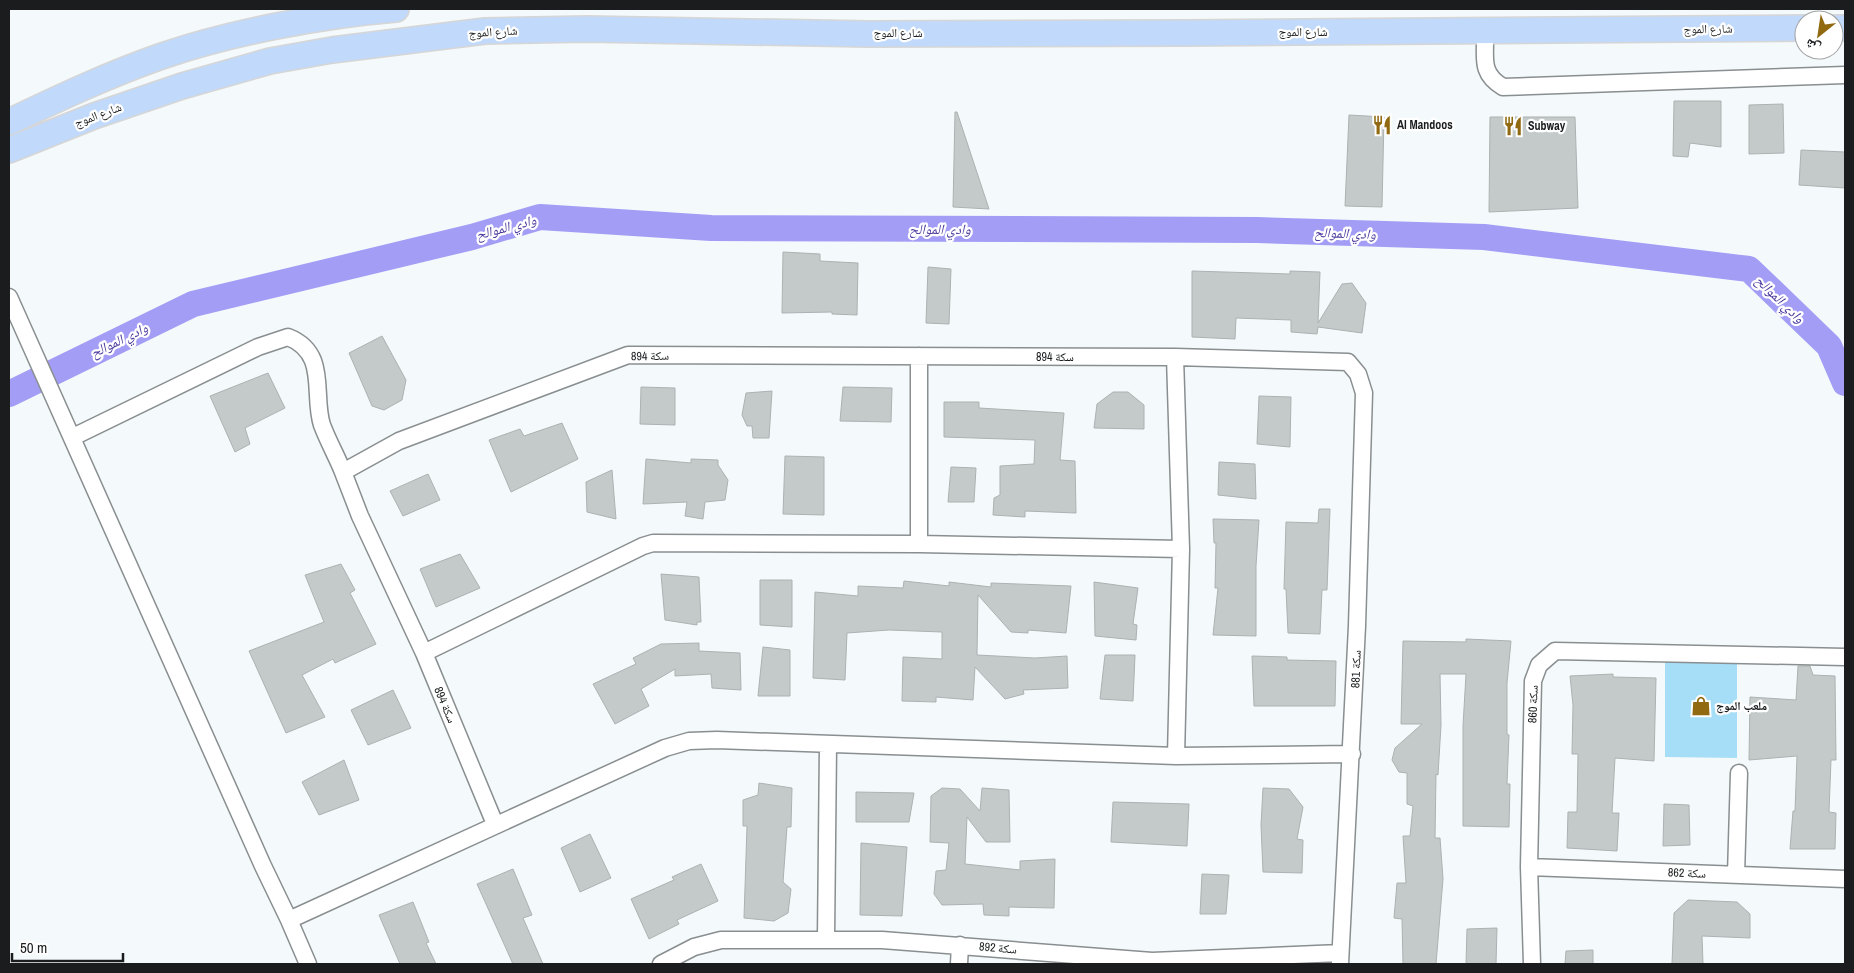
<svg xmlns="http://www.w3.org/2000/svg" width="1854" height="973" font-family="'Archivo Narrow','Noto Naskh Arabic',sans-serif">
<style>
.pitch{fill:#a7def7}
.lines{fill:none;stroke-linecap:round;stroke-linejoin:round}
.river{stroke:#a39df6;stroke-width:26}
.building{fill:#c4caca;stroke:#acb1b1}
.street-casing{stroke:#898e90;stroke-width:19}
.primary-casing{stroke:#d6d6d6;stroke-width:28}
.street{stroke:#fff;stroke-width:16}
.primary{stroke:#c1d9fa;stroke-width:25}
.labels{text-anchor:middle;stroke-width:4.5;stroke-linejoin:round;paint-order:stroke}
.street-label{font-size:12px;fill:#1a1c1d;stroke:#fff}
.poi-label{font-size:12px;font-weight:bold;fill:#1a1c1d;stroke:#fff;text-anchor:start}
.water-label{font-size:14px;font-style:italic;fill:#4b399e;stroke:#fff}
</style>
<rect width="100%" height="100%" fill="#f4f9fb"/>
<path class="pitch" d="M 1665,652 L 1737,652 L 1737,758 L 1665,757 Z"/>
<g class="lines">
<path class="river" d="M 9,394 L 193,304 L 472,237 L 540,217 L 711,228 L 1257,230 L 1484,237 L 1749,269 L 1829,346 L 1845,383"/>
</g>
<path class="building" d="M 1674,101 L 1721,101 L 1721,147 L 1690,143 L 1688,157 L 1673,156 Z
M 1783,104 L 1784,153 L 1749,154 L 1749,105 Z
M 955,112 L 957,112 L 989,209 L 953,207 Z
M 1349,115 L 1384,117 L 1382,207 L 1345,206 Z
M 1490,117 L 1575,117 L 1578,208 L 1489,212 Z
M 1801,150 L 1845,152 L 1845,188 L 1799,185 Z
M 783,252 L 820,254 L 820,261 L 858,263 L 857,315 L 832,314 L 832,312 L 782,313 Z
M 928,267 L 951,269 L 949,324 L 926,323 Z
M 1192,271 L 1290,274 L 1290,271 L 1320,272 L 1318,323 L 1342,284 L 1352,283 L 1366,303 L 1362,333 L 1318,327 L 1317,334 L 1291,332 L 1291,320 L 1236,318 L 1235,339 L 1192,337 Z
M 382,336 L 406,380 L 402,400 L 384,410 L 372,406 L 349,353 Z
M 268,373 L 285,408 L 245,428 L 250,444 L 235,452 L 210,396 Z
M 641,387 L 675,388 L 675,425 L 640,424 Z
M 843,387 L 892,388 L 891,422 L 840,421 Z
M 772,391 L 769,438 L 753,438 L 752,426 L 747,426 L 742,415 L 746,393 Z
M 1113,392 L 1128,392 L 1144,405 L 1144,429 L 1094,428 L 1097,404 Z
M 1259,396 L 1291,397 L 1290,447 L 1257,444 Z
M 944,402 L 979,402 L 979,408 L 1064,413 L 1060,460 L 1075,461 L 1076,513 L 1025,511 L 1025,517 L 993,515 L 994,498 L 1000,495 L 1000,466 L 1034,464 L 1035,440 L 944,437 Z
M 562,423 L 578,459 L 511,492 L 489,440 L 520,429 L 524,436 Z
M 785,456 L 824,457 L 824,515 L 783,514 Z
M 646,459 L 691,463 L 691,459 L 718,460 L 718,465 L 728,480 L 725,500 L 705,502 L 703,519 L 685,516 L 687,502 L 643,504 Z
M 1219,462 L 1255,464 L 1256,499 L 1218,495 Z
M 951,467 L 976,468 L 974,502 L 948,502 Z
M 612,470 L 616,519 L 587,512 L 586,482 Z
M 428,474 L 440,500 L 403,516 L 390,491 Z
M 1319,509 L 1330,509 L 1327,590 L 1322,590 L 1320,634 L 1288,633 L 1286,589 L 1284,589 L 1286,522 L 1318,523 Z
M 1213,519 L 1259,520 L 1256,566 L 1256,636 L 1213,635 L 1218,588 L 1215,588 L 1216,543 L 1214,543 Z
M 460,554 L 480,588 L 436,607 L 420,569 Z
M 341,564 L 355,590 L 350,593 L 376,644 L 335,663 L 333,659 L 302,675 L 325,717 L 286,733 L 249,651 L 324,622 L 305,575 Z
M 661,574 L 699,577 L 701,622 L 697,622 L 697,625 L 665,620 Z
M 760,580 L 792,580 L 792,627 L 760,625 Z
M 904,581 L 949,586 L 949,582 L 991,587 L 991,583 L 1071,586 L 1066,633 L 1028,630 L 1028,633 L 1011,632 L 978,595 L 977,655 L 1035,658 L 1067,656 L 1068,688 L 1023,690 L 1024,694 L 1005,699 L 975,667 L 973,700 L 936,697 L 936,702 L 902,701 L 903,657 L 942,659 L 942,632 L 889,630 L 847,633 L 845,680 L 813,678 L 815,592 L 858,596 L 858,586 L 903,588 Z
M 1094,582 L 1138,588 L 1133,624 L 1137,625 L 1136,640 L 1095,636 Z
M 1466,639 L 1511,641 L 1507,683 L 1507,734 L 1509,735 L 1507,784 L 1510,784 L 1509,827 L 1463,826 L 1463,726 L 1466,674 L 1440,674 L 1441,725 L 1438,775 L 1436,774 L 1435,838 L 1440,838 L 1443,879 L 1436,964 L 1403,964 L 1402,919 L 1394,918 L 1397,883 L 1406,883 L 1403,836 L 1410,836 L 1413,806 L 1407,804 L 1407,773 L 1399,772 L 1392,760 L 1395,748 L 1422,724 L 1401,724 L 1403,641 L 1466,642 Z
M 699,643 L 699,651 L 740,653 L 741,690 L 712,688 L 711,674 L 675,676 L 675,669 L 641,689 L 649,706 L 615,724 L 593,684 L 636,664 L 633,658 L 661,644 Z
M 763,647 L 790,650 L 790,696 L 758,696 Z
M 1105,655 L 1135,655 L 1133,701 L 1100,699 Z
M 1252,656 L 1287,657 L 1287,660 L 1336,661 L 1335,706 L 1254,706 Z
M 1798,666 L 1810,666 L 1813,675 L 1835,676 L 1836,760 L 1831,760 L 1829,812 L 1836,813 L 1835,849 L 1790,849 L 1793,811 L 1795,811 L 1797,756 L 1749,760 L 1750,697 L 1796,700 Z
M 1613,674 L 1613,677 L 1656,678 L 1654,761 L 1615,758 L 1612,813 L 1619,813 L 1617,851 L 1567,848 L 1568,812 L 1577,812 L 1578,754 L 1572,754 L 1573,705 L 1570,676 Z
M 393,690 L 411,728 L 368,745 L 351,710 Z
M 344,760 L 359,800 L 319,815 L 302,782 Z
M 759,783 L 792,788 L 791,827 L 787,827 L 783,882 L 791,889 L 788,913 L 774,921 L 744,918 L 747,826 L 743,826 L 743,800 L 758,795 Z
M 942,788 L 960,789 L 980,811 L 982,788 L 1009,790 L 1010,842 L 986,842 L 967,817 L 965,864 L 1020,870 L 1020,861 L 1055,859 L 1054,908 L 1009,907 L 1009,916 L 984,915 L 983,904 L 942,905 L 934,894 L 936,871 L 946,870 L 949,843 L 930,842 L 931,796 Z
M 1263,788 L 1289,789 L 1303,807 L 1297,839 L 1303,840 L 1302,873 L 1263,872 L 1261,825 Z
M 856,792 L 914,793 L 909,822 L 856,822 Z
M 1113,802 L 1189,804 L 1187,846 L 1111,842 Z
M 1664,804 L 1689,805 L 1690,845 L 1663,846 Z
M 590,834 L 611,878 L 580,892 L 561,848 Z
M 861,843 L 907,847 L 902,916 L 860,915 Z
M 701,864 L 718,901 L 677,920 L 679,924 L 649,939 L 631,899 L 674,880 L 672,877 Z
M 513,869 L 532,915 L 523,918 L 543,964 L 513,964 L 477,884 Z
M 1202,874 L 1229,875 L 1226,914 L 1200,914 Z
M 1688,900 L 1737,902 L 1750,914 L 1750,938 L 1702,936 L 1703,964 L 1672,964 L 1674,913 Z
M 413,902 L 429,942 L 426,943 L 436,964 L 400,964 L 379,915 Z
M 1497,928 L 1496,964 L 1466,964 L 1467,929 Z
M 1593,950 L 1593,964 L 1565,964 L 1566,951 Z"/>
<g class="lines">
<defs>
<path id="street" d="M 1485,32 C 1486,57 1479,73 1503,87 L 1845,75
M 9,297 L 263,866 L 289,920 L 665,748 L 689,741 L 717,740 L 1176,756 L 1352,754
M 1175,357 L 1181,549 L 1176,756
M 73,437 L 258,347 L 288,337 C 329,353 312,395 322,425 C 328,441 337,457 343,472
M 919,544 L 919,356
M 424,653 L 643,546 L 653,543 L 919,544 L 1181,549
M 495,824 L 424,653 L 360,516 L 343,472 L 399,441 L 628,355 L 1175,357 L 1348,362 L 1358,374 L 1364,393 L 1357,626 L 1340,964
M 1529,867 L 1845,879
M 1736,875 L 1739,773
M 289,920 L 308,964
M 826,938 L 828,745
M 661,964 L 694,947 L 721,940 L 882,940 L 1152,961 L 1340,953
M 959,964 L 960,945
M 1532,964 L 1529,867 L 1533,681 L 1539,665 L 1555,651 L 1845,657"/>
<path id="primary" d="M 1834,28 L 1845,28
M 9,122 C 59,98 110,74 162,56 C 232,32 323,15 396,9
M 9,150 L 94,116 L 182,86 L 270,61 L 332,50 L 485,31 L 587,29 L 868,34 L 1188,33 L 1804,28"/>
</defs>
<use href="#street" class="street-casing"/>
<use href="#primary" class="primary-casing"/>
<use href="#street" class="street"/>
<use href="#primary" class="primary"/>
</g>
<defs>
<symbol id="restaurant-bare" viewBox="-9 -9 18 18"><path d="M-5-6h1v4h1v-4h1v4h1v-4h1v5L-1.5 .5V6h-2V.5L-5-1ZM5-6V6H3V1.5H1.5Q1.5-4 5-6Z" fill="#916910" stroke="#fff" stroke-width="2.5" paint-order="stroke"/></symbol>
<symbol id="shop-bare" viewBox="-9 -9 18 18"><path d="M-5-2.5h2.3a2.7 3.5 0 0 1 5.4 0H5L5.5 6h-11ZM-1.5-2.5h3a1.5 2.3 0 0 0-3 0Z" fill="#916910" stroke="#fff" stroke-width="2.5" paint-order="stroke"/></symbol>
</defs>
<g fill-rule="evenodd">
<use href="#restaurant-bare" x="1368" y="111" width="28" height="28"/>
<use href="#restaurant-bare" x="1499" y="112" width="28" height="28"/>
<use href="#shop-bare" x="1687" y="692" width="28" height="28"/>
</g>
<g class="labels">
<g class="street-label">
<text transform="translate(1708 29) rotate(-1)" y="4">شارع الموج</text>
<text transform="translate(493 32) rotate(-3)" y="4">شارع الموج</text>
<text x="1303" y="36">شارع الموج</text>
<text x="898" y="37">شارع الموج</text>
<text transform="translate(98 115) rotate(-20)" y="4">شارع الموج</text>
<text transform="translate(650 356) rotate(-1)" y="4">سكة 894</text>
<text x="1055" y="361">سكة 894</text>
<text transform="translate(1356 669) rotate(-88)" y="4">سكة 881</text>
<text transform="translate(1533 704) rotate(-88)" y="4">سكة 860</text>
<text transform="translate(445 705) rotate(67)" y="4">سكة 894</text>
<text transform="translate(1687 873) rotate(2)" y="4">سكة 862</text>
<text transform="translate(998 948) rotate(5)" y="4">سكة 892</text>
</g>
<g class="poi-label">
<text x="1397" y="129">Al Mandoos</text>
<text x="1528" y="130">Subway</text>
<text x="1716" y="710">ملعب الموج</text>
</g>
<g class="water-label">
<text transform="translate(506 227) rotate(-15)" y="5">وادي الموالح</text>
<text x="940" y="234">وادي الموالح</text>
<text transform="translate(1345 233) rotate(2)" y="5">وادي الموالح</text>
<text transform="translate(1780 299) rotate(44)" y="5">وادي الموالح</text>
<text transform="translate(119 340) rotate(-26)" y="5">وادي الموالح</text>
</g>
</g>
<rect width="1854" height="973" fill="none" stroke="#1a1c1d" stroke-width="20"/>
<g transform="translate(1819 35) rotate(210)"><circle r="24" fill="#ffffff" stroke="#a3a4a5"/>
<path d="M0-4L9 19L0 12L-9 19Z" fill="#916910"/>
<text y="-8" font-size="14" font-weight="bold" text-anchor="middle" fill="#1a1c1d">ش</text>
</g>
<path d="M12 953v8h111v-8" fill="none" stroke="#1a1c1d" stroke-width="2.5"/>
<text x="20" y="953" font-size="15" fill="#1a1c1d" stroke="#ffffff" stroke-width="4" paint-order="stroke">50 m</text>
</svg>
